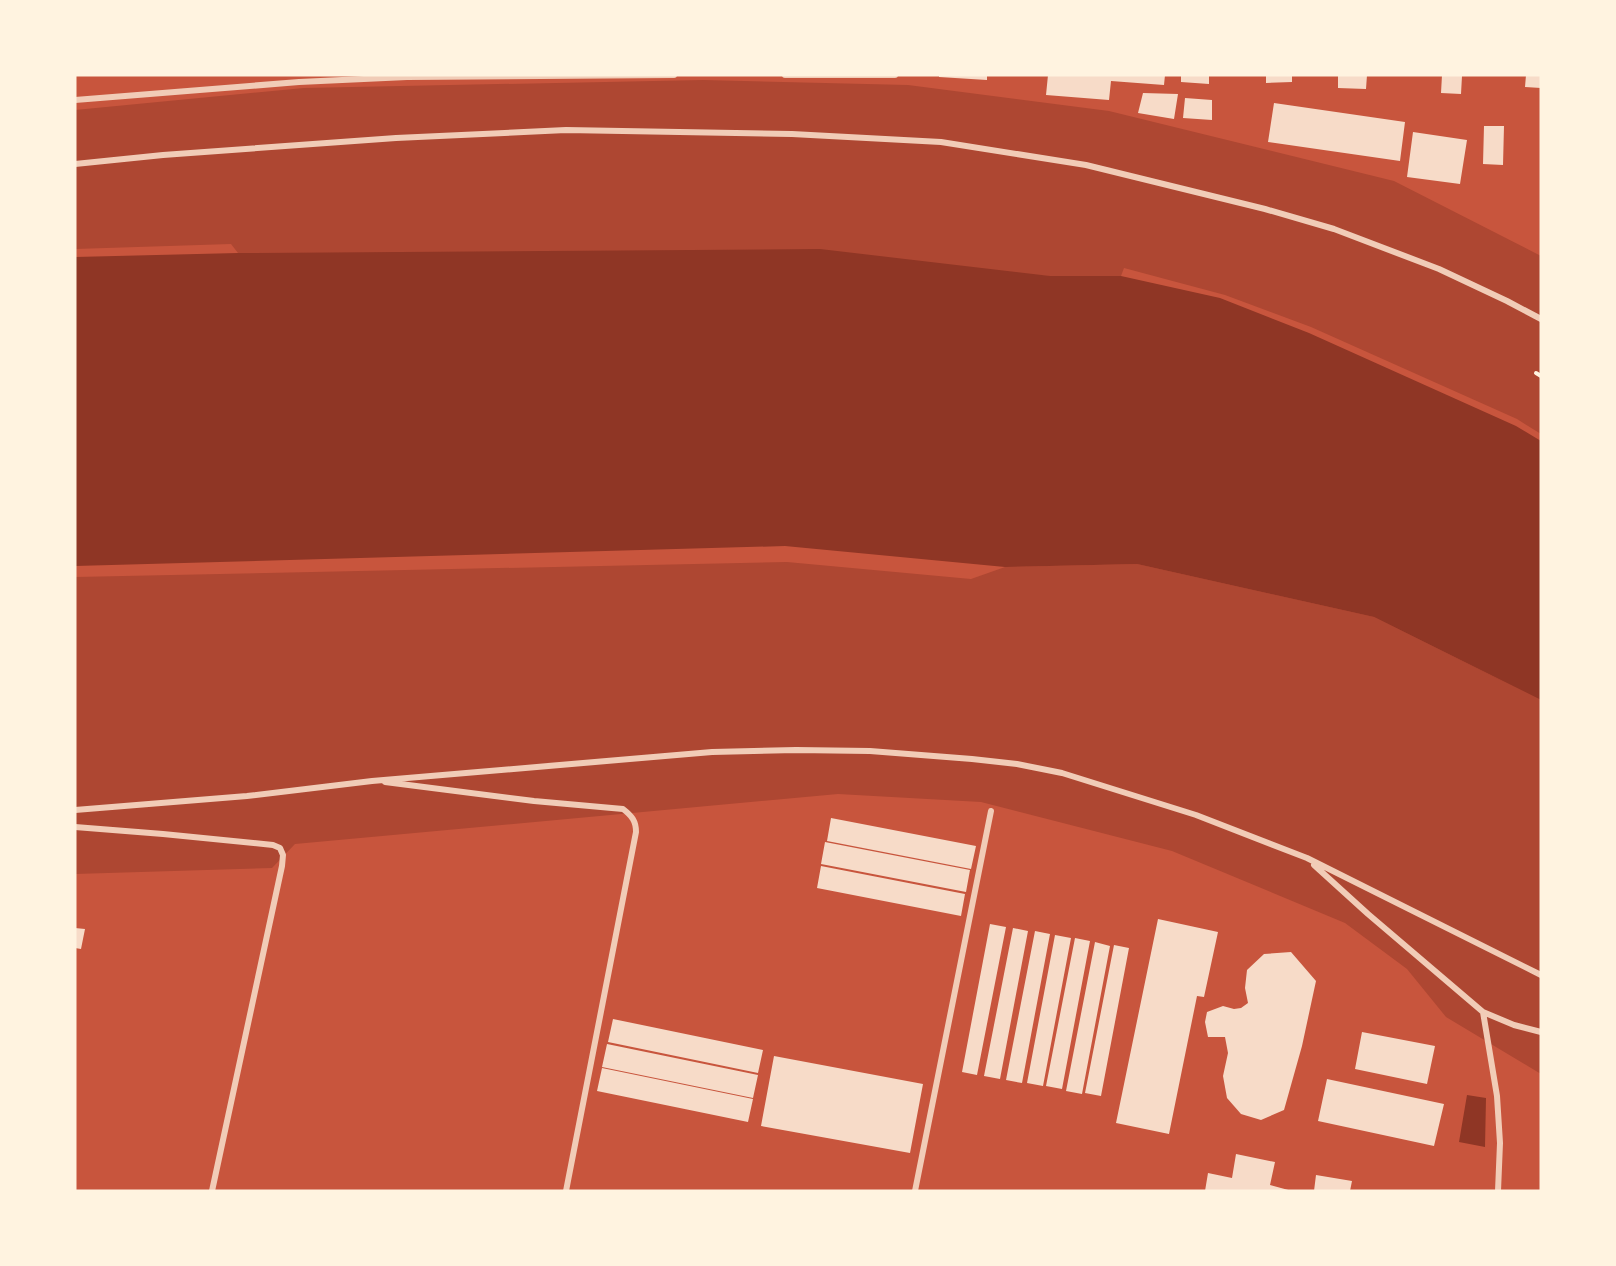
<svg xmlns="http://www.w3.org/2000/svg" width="1616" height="1266" font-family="Lato,sans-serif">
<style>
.green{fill:#ae4732}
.water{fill:#8f3625}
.building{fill:#f7dbc8}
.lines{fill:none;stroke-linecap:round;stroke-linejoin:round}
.path{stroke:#fff3e0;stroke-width:4}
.minor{stroke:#f1ccb7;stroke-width:6}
</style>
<rect width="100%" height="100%" fill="#c8553d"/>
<path class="green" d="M 703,80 L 908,85 L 1109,111 L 1394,181 L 1541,256 L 1541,434 L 1517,419 L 1311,327 L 1225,295 L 1124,268 L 1121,276 L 1050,276 L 238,253 L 231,244 L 75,249 L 75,110 L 304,88 Z
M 787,562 L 971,579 L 1005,567 L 1137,564 L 1374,617 L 1541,700 L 1541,1074 L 1446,1017 L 1407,969 L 1345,923 L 1172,851 L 981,802 L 838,794 L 295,844 L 272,868 L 75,874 L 75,577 Z"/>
<path class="water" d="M 820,249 L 1050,276 L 1121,276 L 1220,298 L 1309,333 L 1516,426 L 1541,441 L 1541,700 L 1374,617 L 1137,564 L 1005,567 L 785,546 L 75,566 L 75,257 L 238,253 Z
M 1467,1095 L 1486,1098 L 1485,1147 L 1459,1142 Z"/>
<path class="building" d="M 939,75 L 987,75 L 987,80 L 939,77 Z
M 1048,75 L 1165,75 L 1164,85 L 1111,81 L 1109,100 L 1046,95 Z
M 1181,75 L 1209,75 L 1209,84 L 1181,82 Z
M 1266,75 L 1292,75 L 1292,82 L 1266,83 Z
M 1338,75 L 1367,75 L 1366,89 L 1338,88 Z
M 1442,75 L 1462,76 L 1461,94 L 1441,93 Z
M 1526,75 L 1541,75 L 1541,88 L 1525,87 Z
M 1143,93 L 1178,94 L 1174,119 L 1138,113 Z
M 1185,98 L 1212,100 L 1212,120 L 1183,118 Z
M 1274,103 L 1405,122 L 1400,161 L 1268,142 Z
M 1484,126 L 1504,126 L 1503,165 L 1483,164 Z
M 1413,132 L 1467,140 L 1460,184 L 1407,177 Z
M 831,818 L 976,846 L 971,869 L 827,841 Z
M 825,842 L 970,870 L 966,892 L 821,864 Z
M 821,866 L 965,894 L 961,916 L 817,888 Z
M 1158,919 L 1218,932 L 1204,997 L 1197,996 L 1169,1134 L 1116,1123 Z
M 990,924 L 1006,927 L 977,1075 L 962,1072 Z
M 75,928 L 85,929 L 81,949 L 75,948 Z
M 1013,928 L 1028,931 L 1000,1079 L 984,1076 Z
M 1035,931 L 1050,934 L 1022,1083 L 1006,1080 Z
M 1055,935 L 1071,938 L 1043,1086 L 1027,1083 Z
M 1075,938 L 1090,941 L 1062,1089 L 1046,1086 Z
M 1095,942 L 1110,946 L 1082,1094 L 1066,1091 Z
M 1114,945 L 1129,948 L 1101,1096 L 1085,1093 Z
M 1291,952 L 1316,981 L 1302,1046 L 1284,1110 L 1261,1120 L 1241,1114 L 1227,1098 L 1223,1076 L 1228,1053 L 1225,1037 L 1208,1037 L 1205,1022 L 1207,1012 L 1223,1006 L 1234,1009 L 1241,1008 L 1248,1003 L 1245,988 L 1247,970 L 1264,954 Z
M 613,1019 L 763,1050 L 758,1073 L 608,1042 Z
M 1362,1032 L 1435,1046 L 1427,1084 L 1355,1069 Z
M 607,1044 L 758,1075 L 753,1098 L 602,1067 Z
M 774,1056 L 923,1084 L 910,1153 L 761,1126 Z
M 602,1068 L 753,1099 L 748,1122 L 597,1091 Z
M 1327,1079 L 1444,1104 L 1434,1146 L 1318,1121 Z
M 1236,1154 L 1275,1162 L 1270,1185 L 1292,1191 L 1205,1191 L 1208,1173 L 1232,1178 Z
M 1316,1175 L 1352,1181 L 1350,1191 L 1314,1191 Z"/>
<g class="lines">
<path class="path" d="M 1536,373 L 1541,376"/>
<path class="minor" d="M 785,75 L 895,75
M 75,100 L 299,82 L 407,77 L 674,75
M 75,164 L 163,155 L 396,138 L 566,130 L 792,134 L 941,142 L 1086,165 L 1265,209 L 1334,229 L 1439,269 L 1507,301 L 1541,319
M 385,782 L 534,801 L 623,809 C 632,816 636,821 636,832 L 566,1191
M 75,810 L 247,796 L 372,781 L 712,752 L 796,750 L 870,751 L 972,759 L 1017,764 L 1062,773 L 1196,815 L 1307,858 L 1541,975
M 75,827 L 163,834 L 273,845 L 280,848 L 283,855 L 282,866 L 212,1191
M 1314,865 L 1368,914 L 1483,1012 L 1514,1025 L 1541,1032
M 1483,1012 L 1497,1096 L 1500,1143 L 1498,1191
M 915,1191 L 991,811"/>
</g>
<rect width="1616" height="1266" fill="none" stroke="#fff3e0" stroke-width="153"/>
</svg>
